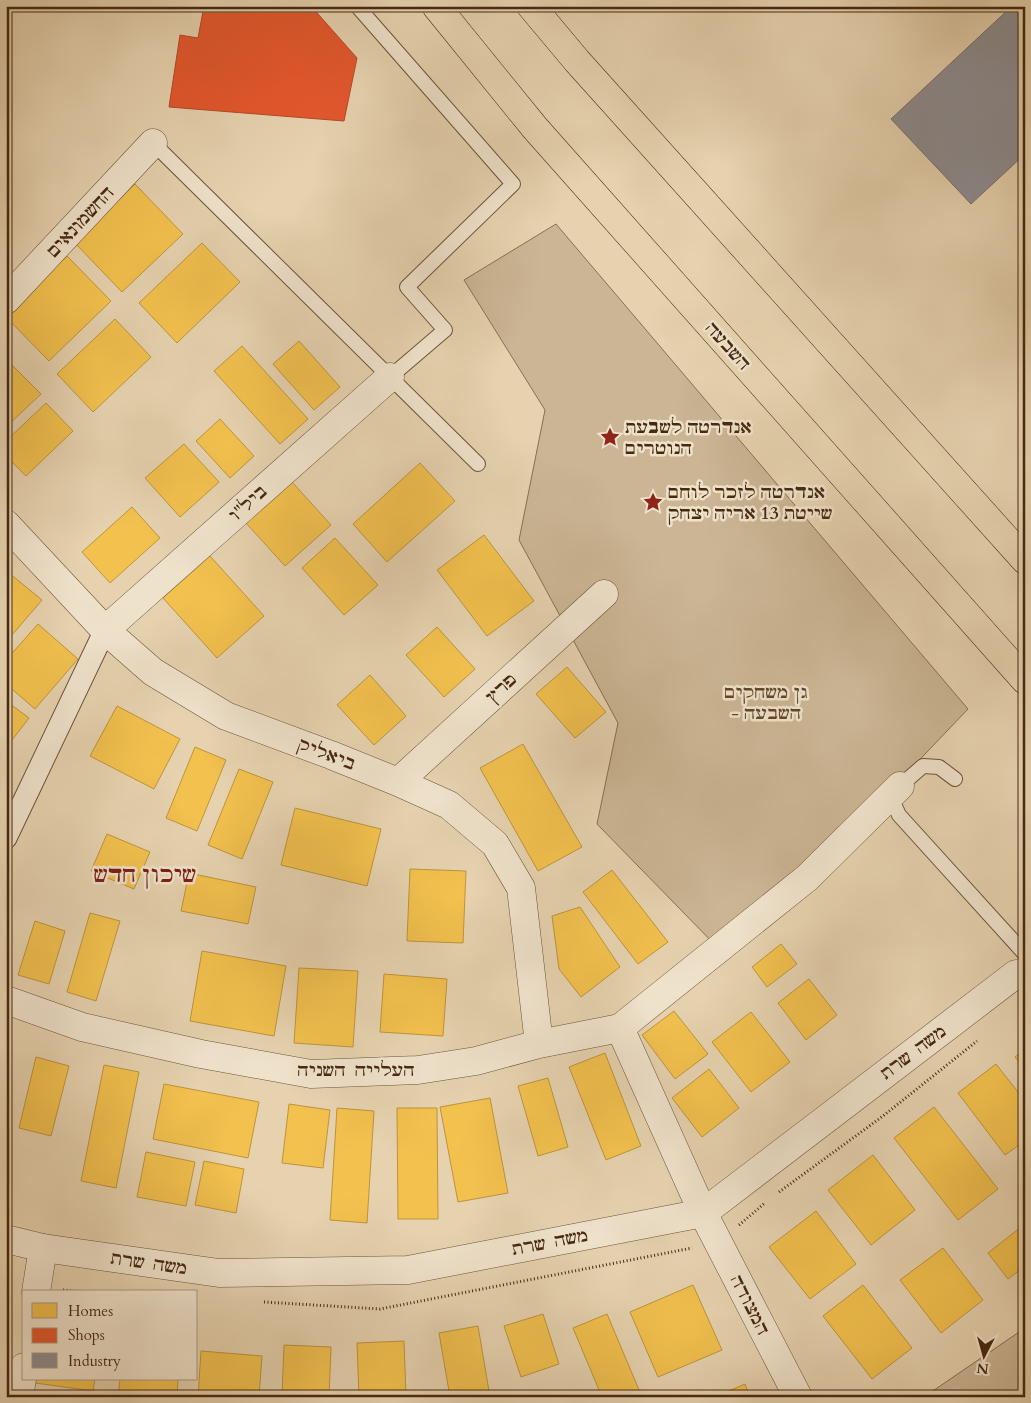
<svg xmlns="http://www.w3.org/2000/svg" width="1031" height="1403" font-family="Cardo,'Frank Ruhl Libre',serif">
<style>
.green{fill:#cbb594;stroke:#886f52}
.homes{fill:#f2c14e;stroke:#be933c}
.shops{fill:#e4572e;stroke:#b54925}
.industry{fill:#8d8d92;stroke:#786f6b}
.lines{fill:none;stroke-linecap:round;stroke-linejoin:round}
.service-casing{stroke:#6e5338;stroke-width:16}
.pedestrian-casing{stroke:#6e5338;stroke-width:23}
.minor-casing{stroke:#6e5338;stroke-width:29}
.tertiary-casing{stroke:#6e5338;stroke-width:29}
.trunk-casing{stroke:#462911;stroke-width:29}
.path{stroke:#462911;stroke-width:3;stroke-dasharray:1 2.5;stroke-linecap:butt}
.service{stroke:#efe2cb;stroke-width:14}
.pedestrian{stroke:#efe2cb;stroke-width:21}
.minor{stroke:#efe2cb;stroke-width:28}
.tertiary{stroke:#efe2cb;stroke-width:28}
.trunk{stroke:#e6d2af;stroke-width:28}
.labels{text-anchor:middle;stroke-width:5;stroke-linejoin:round;paint-order:stroke}
.street-label{font-size:18px;fill:#462911;stroke:#efe2cb}
.poi-label{font-size:18px;font-weight:bold;fill:#462911;stroke:#efe2cb;text-anchor:start}
.park-label{font-size:18px;font-style:italic;fill:#61452b;stroke:#efe2cb}
.district-label{font-size:22px;font-weight:bold;fill:#7a1f14;stroke:#efe2cb}
</style>
<rect width="100%" height="100%" fill="#e6d2af"/>
<filter id="stains"><feTurbulence type="fractalNoise" baseFrequency=".004" numOctaves="4"/><feColorMatrix values="0 0 0 0 .2 0 0 0 0 .09 0 0 0 0 .02 0 0 0 .5 -.17"/></filter>
<radialGradient id="worn" r=".72"><stop offset=".6" stop-color="#630" stop-opacity="0"/><stop offset="1" stop-color="#630" stop-opacity=".3"/></radialGradient>
<path class="green" d="M 556,224 L 968,709 L 825,859 L 720,950 L 597,824 L 618,723 L 519,540 L 545,410 L 464,280 Z
M 1025,1328 L 1025,1397 L 924,1397 Z"/>
<path class="homes" d="M 135,184 L 183,234 L 122,292 L 74,242 Z
M 202,243 L 240,282 L 177,343 L 139,303 Z
M 67,256 L 111,301 L 49,361 L 6,317 L 6,315 Z
M 115,319 L 151,357 L 93,412 L 57,374 Z
M 299,341 L 340,387 L 314,410 L 273,364 Z
M 242,346 L 308,419 L 280,444 L 214,371 Z
M 6,359 L 41,394 L 6,427 Z
M 46,403 L 73,431 L 26,476 L 6,456 L 6,441 Z
M 220,419 L 254,456 L 230,478 L 196,441 Z
M 184,444 L 219,482 L 180,517 L 145,478 Z
M 420,463 L 455,501 L 387,562 L 353,524 Z
M 292,482 L 331,525 L 285,566 L 246,523 Z
M 132,507 L 160,538 L 110,583 L 82,552 Z
M 484,535 L 534,601 L 487,636 L 437,570 Z
M 335,538 L 378,585 L 344,615 L 302,568 Z
M 210,556 L 264,616 L 217,658 L 163,598 Z
M 9,573 L 42,600 L 6,642 L 6,576 Z
M 38,624 L 78,659 L 35,709 L 6,684 L 6,660 Z
M 437,627 L 475,669 L 444,697 L 406,655 Z
M 567,667 L 606,712 L 575,738 L 536,694 Z
M 370,675 L 406,716 L 374,745 L 337,705 Z
M 6,701 L 29,718 L 6,748 Z
M 117,706 L 180,739 L 154,789 L 90,756 Z
M 523,744 L 582,847 L 538,871 L 480,768 Z
M 195,747 L 226,760 L 197,831 L 166,818 Z
M 239,769 L 273,782 L 242,859 L 208,845 Z
M 295,808 L 381,829 L 367,886 L 281,865 Z
M 107,834 L 150,852 L 134,889 L 91,871 Z
M 410,869 L 466,871 L 463,943 L 407,941 Z
M 612,870 L 668,942 L 638,964 L 583,892 Z
M 189,873 L 256,887 L 248,924 L 181,911 Z
M 580,907 L 620,967 L 581,997 L 559,969 L 552,916 Z
M 90,913 L 120,921 L 96,1001 L 67,992 Z
M 35,921 L 65,931 L 49,984 L 18,975 Z
M 781,944 L 797,964 L 767,987 L 752,967 Z
M 202,951 L 286,966 L 274,1036 L 190,1021 Z
M 299,968 L 358,971 L 353,1047 L 294,1043 Z
M 384,974 L 447,979 L 443,1036 L 380,1032 Z
M 809,979 L 837,1015 L 806,1040 L 778,1003 Z
M 674,1011 L 708,1054 L 675,1079 L 642,1035 Z
M 751,1012 L 790,1062 L 751,1092 L 712,1042 Z
M 1025,1049 L 1025,1069 L 1015,1057 Z
M 605,1053 L 641,1146 L 606,1160 L 569,1067 Z
M 36,1057 L 69,1066 L 51,1136 L 19,1128 Z
M 996,1064 L 1025,1101 L 1025,1141 L 1005,1155 L 958,1093 Z
M 104,1065 L 139,1072 L 116,1188 L 81,1181 Z
M 709,1069 L 739,1108 L 702,1137 L 672,1098 Z
M 548,1078 L 568,1147 L 538,1156 L 518,1086 Z
M 164,1084 L 259,1102 L 248,1158 L 153,1139 Z
M 490,1098 L 508,1193 L 458,1202 L 440,1107 Z
M 289,1104 L 330,1110 L 323,1168 L 282,1163 Z
M 934,1107 L 998,1189 L 958,1220 L 894,1138 Z
M 337,1108 L 374,1111 L 367,1223 L 330,1220 Z
M 397,1108 L 437,1108 L 438,1219 L 398,1219 Z
M 146,1152 L 195,1162 L 186,1206 L 137,1197 Z
M 873,1155 L 915,1210 L 871,1245 L 828,1190 Z
M 204,1161 L 244,1169 L 236,1213 L 195,1205 Z
M 816,1211 L 856,1264 L 810,1299 L 769,1247 Z
M 1025,1224 L 1025,1266 L 1008,1279 L 988,1253 Z
M 943,1248 L 983,1300 L 941,1333 L 900,1280 Z
M 693,1285 L 722,1350 L 658,1377 L 630,1312 Z
M 863,1285 L 912,1348 L 872,1379 L 823,1316 Z
M 543,1314 L 559,1364 L 521,1377 L 504,1326 Z
M 607,1314 L 642,1397 L 602,1397 L 573,1328 Z
M 478,1326 L 490,1397 L 450,1397 L 439,1333 Z
M 404,1341 L 406,1395 L 359,1397 L 357,1343 Z
M 284,1345 L 331,1347 L 329,1397 L 282,1397 Z
M 201,1351 L 262,1356 L 259,1397 L 198,1397 Z
M 35,1379 L 95,1379 L 93,1391 L 35,1383 Z
M 120,1379 L 178,1379 L 177,1397 L 118,1397 Z
M 745,1384 L 750,1397 L 715,1397 Z"/>
<path class="shops" d="M 204,6 L 311,6 L 357,58 L 344,121 L 169,107 L 180,35 L 198,38 Z"/>
<path class="industry" d="M 1012,6 L 1025,6 L 1025,154 L 971,204 L 891,119 Z"/>
<g class="lines">
<defs>
<path id="service" d="M 357,6 L 513,184 L 407,287 L 445,330 L 390,377
M 153,143 L 478,464
M 955,779 L 939,767 L 923,766 L 900,786 L 893,802 L 899,815 L 1025,954"/>
<path id="pedestrian" d="M 6,838 L 105,630"/>
<path id="minor" d="M 6,300 L 153,143
M 6,524 L 105,630 L 153,672 L 226,716 L 331,755 L 398,782 L 449,805 L 495,844 L 521,888 L 539,1044
M 105,630 L 390,377
M 398,782 L 604,594
M 6,1000 L 82,1027 L 201,1054 L 311,1074 L 418,1070 L 476,1061 L 539,1044 L 620,1028 L 807,878 L 900,786
M 620,1028 L 703,1213 L 1016,974
M 36,1292 L 43,1248
M 19,1397 L 24,1367"/>
<path id="tertiary" d="M 6,1239 L 43,1248 L 219,1273 L 408,1270 L 703,1213 L 798,1397"/>
<path id="trunk" d="M 436,6 L 535,128 L 1025,680
M 531,6 L 577,61 L 1025,560"/>
</defs>
<use href="#service" class="service-casing"/>
<use href="#pedestrian" class="pedestrian-casing"/>
<use href="#minor" class="minor-casing"/>
<use href="#tertiary" class="tertiary-casing"/>
<use href="#trunk" class="trunk-casing"/>
<path class="path" d="M 779,1192 L 883,1116 L 977,1041
M 739,1225 L 765,1203
M 63,1290 L 85,1292
M 264,1302 L 380,1309 L 692,1248"/>
<use href="#service" class="service"/>
<use href="#pedestrian" class="pedestrian"/>
<use href="#minor" class="minor"/>
<use href="#tertiary" class="tertiary"/>
<use href="#trunk" class="trunk"/>
</g>
<defs>
<symbol id="sight-bare" viewBox="-9 -9 18 18"><path d="M0-6L1.8-2.2L6-1.7L2.9 1.2L3.7 5.4L0 3.3L-3.7 5.4L-2.9 1.2L-6-1.7L-1.8-2.2Z" fill="#8f2418" stroke="#efe2cb" stroke-width="2.5" paint-order="stroke"/></symbol>
</defs>
<g fill-rule="evenodd">
<use href="#sight-bare" x="596" y="423" width="28" height="28"/>
<use href="#sight-bare" x="639" y="488" width="28" height="28"/>
</g>
<g class="labels">
<g class="street-label">
<text transform="translate(80 222) rotate(-47)" y="6">החשמונאים</text>
<text transform="translate(728 346) rotate(48)" y="6">השבעה</text>
<text transform="translate(248 503) rotate(-42)" y="6">ביל"ו</text>
<text transform="translate(501 688) rotate(-43)" y="6">פרץ</text>
<text transform="translate(327 754) rotate(21)" y="6">ביאליק</text>
<text transform="translate(913 1052) rotate(-37)" y="6">משה שרת</text>
<text x="356" y="1076">העלייה השניה</text>
<text transform="translate(550 1242) rotate(-11)" y="6">משה שרת</text>
<text transform="translate(149 1263) rotate(8)" y="6">משה שרת</text>
<text transform="translate(750 1305) rotate(63)" y="6">המצודה</text>
</g>
<g class="poi-label">
<text x="625" y="433">אנדרטה לשבעת<tspan x="625" dy="21">הנוטרים</tspan></text>
<text x="668" y="498">אנדרטה לזכר לוחם<tspan x="668" dy="21">שייטת 13 אריה יצחק</tspan></text>
</g>
<g class="park-label">
<text x="766" y="698">גן משחקים<tspan x="766" dy="21">- השבעה</tspan></text>
</g>
<g class="district-label">
<text x="145" y="882">שיכון חדש</text>
</g>
</g>
<rect width="1031" height="1403" fill="none" stroke="#e6d2af" stroke-width="25"/>
<rect x="8" y="8" width="1016" height="1388" fill="none" stroke="#462911" stroke-width="2.5"/>
<rect x="12" y="12" width="1006" height="1378" fill="none" stroke="#462911"/>
<rect x="22" y="1290" width="175" height="90" fill="#efe2cb" stroke="#ab9881"/>
<rect x="32" y="1303" width="25" height="15" fill="#f2c14e" stroke="#ab9881"/>
<text x="68" y="1316" font-size="15" fill="#462911">Homes</text>
<rect x="32" y="1328" width="25" height="15" fill="#e4572e" stroke="#ab9881"/>
<text x="68" y="1340" font-size="15" fill="#462911">Shops</text>
<rect x="32" y="1353" width="25" height="15" fill="#8d8d92" stroke="#ab9881"/>
<text x="68" y="1366" font-size="15" fill="#462911">Industry</text>
<g transform="translate(984 1356) rotate(186)" stroke="#efe2cb" stroke-width="4" paint-order="stroke">
<path d="M0-4L9 19L0 12L-9 19Z" fill="#462911"/>
<text y="-8" font-size="14" font-weight="bold" text-anchor="middle" fill="#462911">N</text>
</g>
<rect width="100%" height="100%" filter="url(#stains)"/>
<rect width="100%" height="100%" fill="url(#worn)"/>
</svg>
